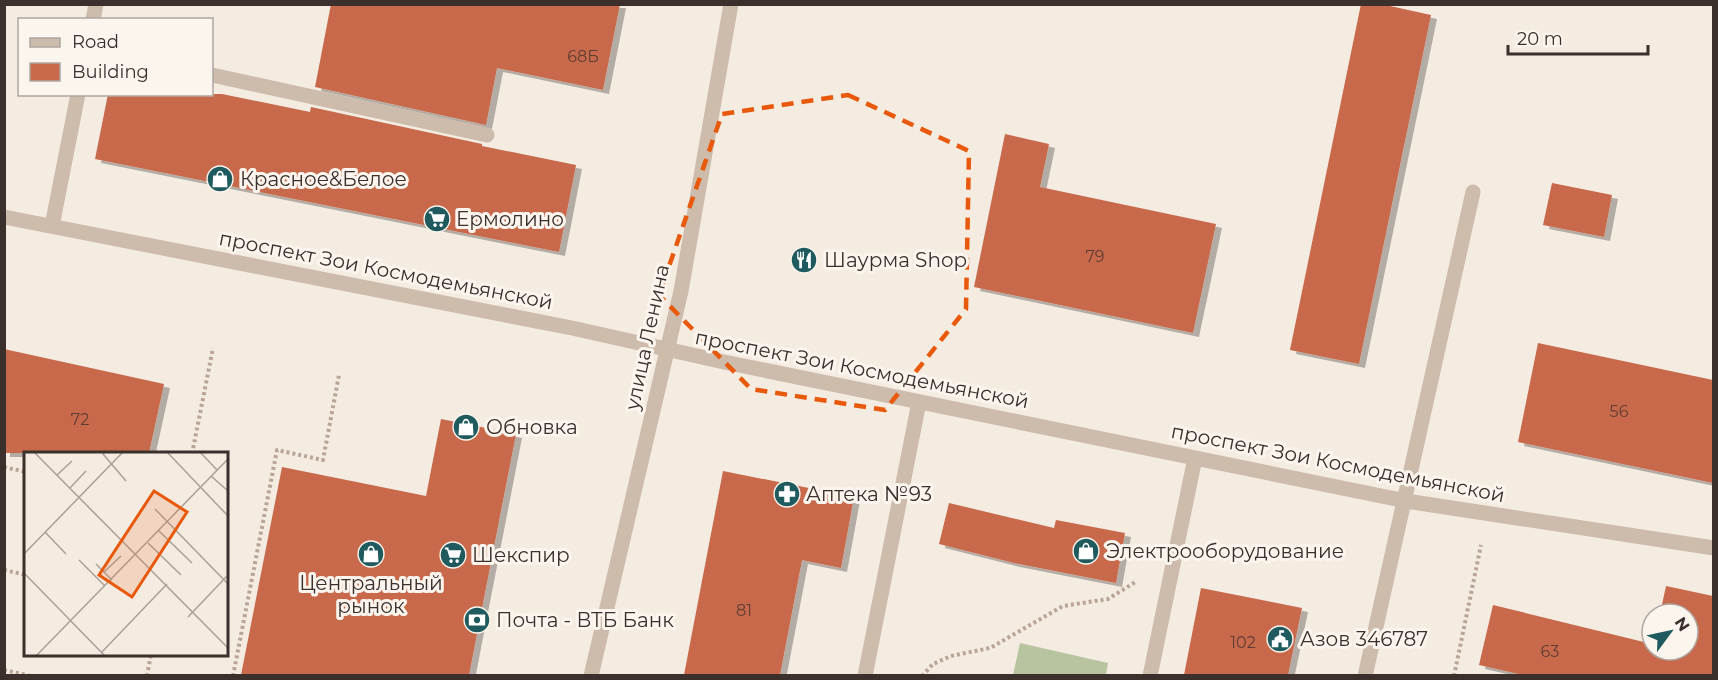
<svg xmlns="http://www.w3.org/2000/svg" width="1718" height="680" font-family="Montserrat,sans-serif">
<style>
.green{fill:#b8c4a0}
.building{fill:#c8694b;filter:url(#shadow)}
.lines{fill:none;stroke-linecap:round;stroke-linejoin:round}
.path{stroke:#b9a596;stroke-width:4;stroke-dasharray:3 3;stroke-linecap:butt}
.minor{stroke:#cdbbac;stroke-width:15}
.marked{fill:none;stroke:#e8590c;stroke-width:4.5;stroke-dasharray:12 8;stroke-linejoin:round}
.labels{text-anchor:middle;stroke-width:6;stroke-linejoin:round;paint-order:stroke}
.number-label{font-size:16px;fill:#5e3e33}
.poi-label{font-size:20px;fill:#3b302b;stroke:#fbf5ee;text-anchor:start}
.street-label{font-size:20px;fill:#3b302b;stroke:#fbf5ee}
.inset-road{fill:none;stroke:#aaa098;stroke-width:1.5}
.view{fill:#e8590c;fill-opacity:0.15;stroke:#e8590c;stroke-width:3}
.inset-edge{fill:none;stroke:#3b302b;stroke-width:3}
</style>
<defs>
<filter id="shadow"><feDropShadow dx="6" dy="4" stdDeviation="0" flood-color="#0004"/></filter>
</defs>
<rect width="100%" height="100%" fill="#f4ebe1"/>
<path class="green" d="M 1020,643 L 1108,663 L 1106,675 L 1013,675 Z"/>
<path class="building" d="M 331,4 L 620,4 L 603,90 L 497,68 L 486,125 L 315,87 Z
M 1361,4 L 1381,4 L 1431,15 L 1359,364 L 1290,350 Z
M 108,94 L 222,94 L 310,112 L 311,107 L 482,144 L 482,146 L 576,165 L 559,252 L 95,159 Z
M 1005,134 L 1049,144 L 1040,187 L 1216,224 L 1193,333 L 974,287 Z
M 1552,183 L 1612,195 L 1604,237 L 1543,225 Z
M 1538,343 L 1713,380 L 1713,483 L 1518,442 Z
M 4,349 L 164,384 L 149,453 L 4,453 Z
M 441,419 L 516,434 L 469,675 L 241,675 L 282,467 L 426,496 Z
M 723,471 L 854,497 L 841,568 L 802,560 L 780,675 L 684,675 Z
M 949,503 L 1054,528 L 1056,520 L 1125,533 L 1116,583 L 1014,563 L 939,544 Z
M 1666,586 L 1713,596 L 1713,675 L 1523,675 L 1479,665 L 1493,605 L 1652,644 L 1652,650 L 1688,650 L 1688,614 L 1660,614 Z
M 1201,588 L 1302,608 L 1288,675 L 1184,675 Z"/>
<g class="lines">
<path class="path" d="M 192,454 L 213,348
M 4,467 L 26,472
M 4,570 L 26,575
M 4,670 L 31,676
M 147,676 L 151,654
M 233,676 L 277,450 L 323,460 L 339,375
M 922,676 L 933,664 L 951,656 L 990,648 L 1063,606 L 1108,599 L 1137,581
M 1454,676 L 1481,545"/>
<path class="minor" d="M 93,20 L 96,4
M 212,75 L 487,135
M 4,217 L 572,328 L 724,362 L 1406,501 L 1714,548
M 52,226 L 78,94
M 591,676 L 681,291 L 731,4
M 865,676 L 919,402
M 1150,676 L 1195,458
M 1365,676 L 1473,192"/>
</g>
<path class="marked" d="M 848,95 L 969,151 L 966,309 L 885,410 L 751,389 L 659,295 L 722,114 Z"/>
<defs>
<symbol id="shop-disc" viewBox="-11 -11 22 22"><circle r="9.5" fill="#1f5a5e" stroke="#fbf5ee"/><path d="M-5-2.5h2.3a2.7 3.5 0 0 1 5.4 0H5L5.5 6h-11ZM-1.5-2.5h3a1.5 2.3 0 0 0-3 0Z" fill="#fff"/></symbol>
<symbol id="supermarket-disc" viewBox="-11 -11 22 22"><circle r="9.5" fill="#1f5a5e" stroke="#fbf5ee"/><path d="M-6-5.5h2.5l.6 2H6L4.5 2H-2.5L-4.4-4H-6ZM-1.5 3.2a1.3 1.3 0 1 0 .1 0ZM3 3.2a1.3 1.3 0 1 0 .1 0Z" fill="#fff"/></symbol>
<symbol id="restaurant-disc" viewBox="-11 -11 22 22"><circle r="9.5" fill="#1f5a5e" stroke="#fbf5ee"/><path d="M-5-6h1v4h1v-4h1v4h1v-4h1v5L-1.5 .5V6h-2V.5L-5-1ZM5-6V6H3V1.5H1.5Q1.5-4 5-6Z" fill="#fff"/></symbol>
<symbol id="pharmacy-disc" viewBox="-11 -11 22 22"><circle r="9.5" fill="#1f5a5e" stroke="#fbf5ee"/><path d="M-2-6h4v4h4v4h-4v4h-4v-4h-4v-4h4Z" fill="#fff"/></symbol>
<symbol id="bank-disc" viewBox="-11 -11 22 22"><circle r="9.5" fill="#1f5a5e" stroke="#fbf5ee"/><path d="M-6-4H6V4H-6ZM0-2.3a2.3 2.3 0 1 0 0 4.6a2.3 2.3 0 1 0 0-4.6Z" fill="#fff"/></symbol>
<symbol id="civic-disc" viewBox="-11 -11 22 22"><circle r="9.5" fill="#1f5a5e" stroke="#fbf5ee"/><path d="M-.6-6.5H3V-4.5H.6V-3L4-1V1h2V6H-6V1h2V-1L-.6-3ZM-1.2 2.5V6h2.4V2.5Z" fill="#fff"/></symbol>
</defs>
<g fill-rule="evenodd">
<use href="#shop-disc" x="205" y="164" width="30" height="30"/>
<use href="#supermarket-disc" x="422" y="204" width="30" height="30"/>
<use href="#restaurant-disc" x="789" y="245" width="30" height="30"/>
<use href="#shop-disc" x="451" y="412" width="30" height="30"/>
<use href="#pharmacy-disc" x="772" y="479" width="30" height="30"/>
<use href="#shop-disc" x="1071" y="536" width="30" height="30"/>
<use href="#shop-disc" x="356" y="539" width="30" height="30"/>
<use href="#supermarket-disc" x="438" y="540" width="30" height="30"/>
<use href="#bank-disc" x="462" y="605" width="30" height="30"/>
<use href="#civic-disc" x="1265" y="624" width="30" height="30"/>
</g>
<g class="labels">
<g class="number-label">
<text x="583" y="62">68Б</text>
<text x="1095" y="262">79</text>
<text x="1619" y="417">56</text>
<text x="80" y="425">72</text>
<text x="744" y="616">81</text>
<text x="1243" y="648">102</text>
<text x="1550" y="657">63</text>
</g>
<g class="poi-label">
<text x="240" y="186">Красное&amp;Белое</text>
<text x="456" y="226">Ермолино</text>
<text x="824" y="267">Шаурма Shop</text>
<text x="486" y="434">Обновка</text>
<text x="806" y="501">Аптека №93</text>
<text x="1106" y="558">Электрооборудование</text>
<text x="472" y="562">Шекспир</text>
<text x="371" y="590" text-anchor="middle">Центральный<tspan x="371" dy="23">рынок</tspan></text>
<text x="496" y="627">Почта - ВТБ Банк</text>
<text x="1300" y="646">Азов 346787</text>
</g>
<g class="street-label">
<text transform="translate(386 270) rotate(11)" y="7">проспект Зои Космодемьянской</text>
<text transform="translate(647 337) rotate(-78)" y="7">улица Ленина</text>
<text transform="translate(862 369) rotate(11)" y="7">проспект Зои Космодемьянской</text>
<text transform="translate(1338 463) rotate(11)" y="7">проспект Зои Космодемьянской</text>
</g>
</g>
<g transform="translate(24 452)">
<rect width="204" height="204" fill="#f4ebe1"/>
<path class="inset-road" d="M 10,0 L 204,196M 81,0 L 79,2 L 102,29M 143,0 L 204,64M 176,0 L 193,18M 33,23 L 48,9M 187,24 L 204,39M 46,36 L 62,19M 131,57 L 204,132M 135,79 L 168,111M 21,80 L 42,102M 124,91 L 157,123M 0,102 L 99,0M 55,108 L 81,134M 72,112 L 88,128M 80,120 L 97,104M 0,121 L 81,204M 164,165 L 204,123M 77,201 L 143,132M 12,204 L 204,7"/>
<path class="view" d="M 130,39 L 163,60 L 108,145 L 75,123 Z"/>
<rect width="204" height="204" class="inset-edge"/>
</g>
<rect width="1718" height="680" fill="none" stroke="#3b302b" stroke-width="12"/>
<rect x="18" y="18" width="195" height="78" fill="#fbf5ee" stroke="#aea6a0" stroke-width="1.5"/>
<rect x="30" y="38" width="30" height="9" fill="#cdbbac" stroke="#aea6a0" stroke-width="1.5"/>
<text x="72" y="48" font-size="18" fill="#3b302b">Road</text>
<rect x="30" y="63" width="30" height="18" fill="#c8694b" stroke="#aea6a0" stroke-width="1.5"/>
<text x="72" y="78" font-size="18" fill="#3b302b">Building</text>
<g transform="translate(1670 632) rotate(57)"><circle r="28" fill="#fbf5ee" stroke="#aea6a0" stroke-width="1.5"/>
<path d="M0-4.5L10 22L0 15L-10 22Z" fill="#1f5a5e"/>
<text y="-9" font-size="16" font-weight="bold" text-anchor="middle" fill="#3b302b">N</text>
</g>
<path d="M1508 45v9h140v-9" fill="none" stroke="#3b302b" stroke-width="3"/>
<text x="1517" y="45" font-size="18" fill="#3b302b" stroke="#fbf5ee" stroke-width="4.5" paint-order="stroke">20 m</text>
</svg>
